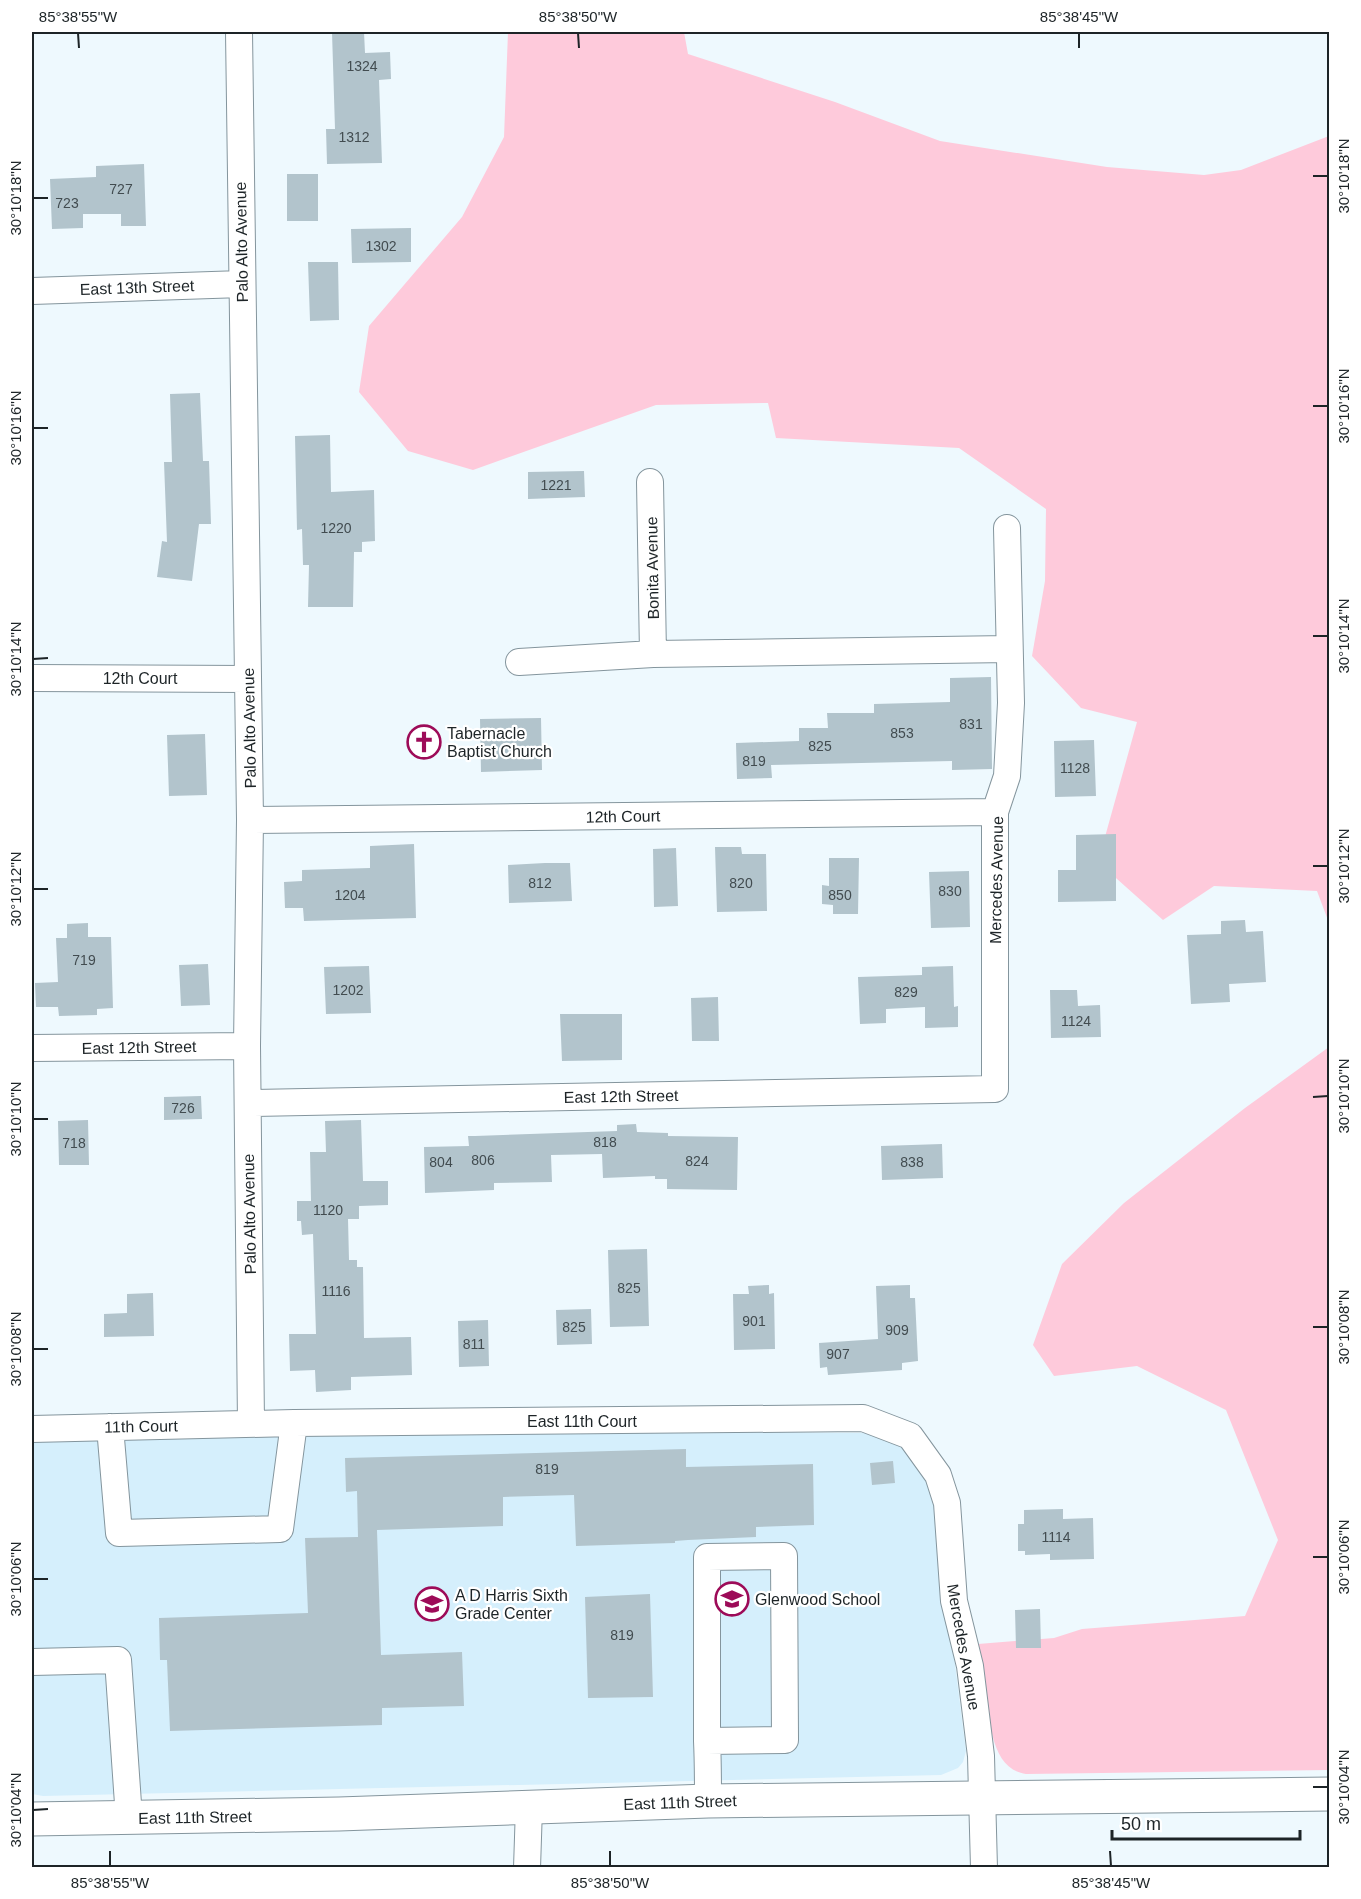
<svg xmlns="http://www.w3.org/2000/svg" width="1361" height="1899" font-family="Arial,sans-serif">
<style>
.built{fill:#d5effc}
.green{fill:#fecadb}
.building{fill:#b2c4cc}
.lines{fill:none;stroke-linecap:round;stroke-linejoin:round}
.minor-casing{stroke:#84959d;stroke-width:28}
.major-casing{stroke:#84959d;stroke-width:35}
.minor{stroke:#fff;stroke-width:26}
.major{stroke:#fff;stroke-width:33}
.ticks{fill:none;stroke:#1d2427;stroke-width:2}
.labels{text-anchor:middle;stroke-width:4.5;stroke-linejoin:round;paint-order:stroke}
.number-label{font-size:14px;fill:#424c50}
.street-label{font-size:16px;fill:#1d2427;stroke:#fff}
.poi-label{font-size:16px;fill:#1d2427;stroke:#fff;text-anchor:start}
.neatline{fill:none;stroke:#1d2427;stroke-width:2}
.ticks-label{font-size:15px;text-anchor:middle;fill:#1d2427}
</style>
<rect width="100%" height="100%" fill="#eef9fe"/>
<path class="built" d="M 702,1432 L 876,1433 L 894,1437 L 932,1482 L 966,1751 L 963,1762 L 958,1768 L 941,1775 L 43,1796 L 32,1794 L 32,1436 Z"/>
<path class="green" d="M 508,32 L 684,32 L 688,54 L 835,102 L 940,141 L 1107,167 L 1204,175 L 1241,170 L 1329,136 L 1329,923 L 1317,891 L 1214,886 L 1163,920 L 1098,862 L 1137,722 L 1081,708 L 1032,656 L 1045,581 L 1046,509 L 959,448 L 776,438 L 768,403 L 656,405 L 473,470 L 408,451 L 359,392 L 369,326 L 462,217 L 504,137 Z
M 1329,1047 L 1329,1770 L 1026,1774 C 990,1769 990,1718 986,1691 C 984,1675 981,1660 978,1644 L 1054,1638 L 1082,1629 L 1245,1616 L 1278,1540 L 1226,1410 L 1137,1366 L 1054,1376 L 1033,1345 L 1062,1264 L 1124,1203 L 1245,1108 Z"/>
<path class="building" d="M 332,32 L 364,32 L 365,53 L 390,52 L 391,79 L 379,80 L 382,163 L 327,164 L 326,129 L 335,129 Z
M 144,164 L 146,226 L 121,226 L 121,214 L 83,214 L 83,228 L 52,229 L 50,179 L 96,177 L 96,166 Z
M 287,174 L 318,174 L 318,221 L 287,221 Z
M 411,228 L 411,262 L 352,263 L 351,229 Z
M 308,262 L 338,262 L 339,320 L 310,321 Z
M 200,393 L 203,461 L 209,461 L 211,524 L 199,524 L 192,581 L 157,577 L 162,541 L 167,542 L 164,462 L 172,462 L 170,394 Z
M 330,435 L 331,492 L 374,490 L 375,541 L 362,542 L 362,552 L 354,552 L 353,607 L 308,607 L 309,565 L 303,565 L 302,529 L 297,530 L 295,436 Z
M 584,471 L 585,497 L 528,499 L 528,472 Z
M 991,677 L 992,769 L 952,770 L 952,761 L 771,765 L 772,778 L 737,779 L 736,743 L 799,741 L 799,728 L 828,728 L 827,713 L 874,713 L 874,704 L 950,702 L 950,678 Z
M 541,718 L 542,770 L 481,772 L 480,719 Z
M 205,734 L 207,795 L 169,796 L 167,735 Z
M 1094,740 L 1096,796 L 1055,797 L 1054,741 Z
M 1116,834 L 1116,901 L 1058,902 L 1058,870 L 1076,870 L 1076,835 Z
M 414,844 L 416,918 L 304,921 L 303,908 L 285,908 L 284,882 L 302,881 L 302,870 L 370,868 L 370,846 Z
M 715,847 L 741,847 L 742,854 L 766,854 L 767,911 L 717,912 Z
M 676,848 L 678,906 L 654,907 L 653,849 Z
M 829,858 L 859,858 L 858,914 L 833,914 L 833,905 L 822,904 L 822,885 L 829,886 Z
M 545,863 L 570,863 L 572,901 L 509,903 L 508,865 Z
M 969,871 L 970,927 L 931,928 L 929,872 Z
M 1245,920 L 1246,932 L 1263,931 L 1266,982 L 1229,984 L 1230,1002 L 1191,1004 L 1187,935 L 1221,934 L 1221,921 Z
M 88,923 L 88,937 L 111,937 L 113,1008 L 97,1009 L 97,1015 L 59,1016 L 58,1007 L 36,1007 L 35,983 L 58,982 L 56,938 L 67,938 L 67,924 Z
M 208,964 L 210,1005 L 181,1006 L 179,965 Z
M 369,966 L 371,1013 L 326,1014 L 324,967 Z
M 953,966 L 954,1007 L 958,1006 L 958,1027 L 925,1028 L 925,1007 L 886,1009 L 886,1023 L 860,1024 L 858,977 L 922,975 L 922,967 Z
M 1050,990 L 1077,990 L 1078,1006 L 1100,1005 L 1101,1037 L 1051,1038 Z
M 718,997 L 719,1041 L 692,1041 L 691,998 Z
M 560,1014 L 622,1014 L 622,1060 L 562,1061 Z
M 201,1096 L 202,1119 L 164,1120 L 164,1097 Z
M 88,1120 L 89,1165 L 59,1165 L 58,1121 Z
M 361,1120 L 363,1181 L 388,1181 L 388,1205 L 359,1206 L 359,1219 L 348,1219 L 349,1260 L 357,1260 L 357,1267 L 363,1267 L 364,1338 L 411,1337 L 412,1375 L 351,1377 L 351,1390 L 316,1392 L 315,1370 L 290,1371 L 289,1334 L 316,1334 L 313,1234 L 302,1235 L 301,1221 L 297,1221 L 297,1201 L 311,1201 L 310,1152 L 326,1152 L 325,1121 Z
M 636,1124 L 637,1132 L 668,1133 L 668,1136 L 738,1137 L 737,1190 L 667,1189 L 667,1179 L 655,1179 L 655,1176 L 603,1178 L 602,1154 L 551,1155 L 552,1182 L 494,1183 L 494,1190 L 425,1193 L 424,1147 L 469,1146 L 468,1136 L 475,1136 L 617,1131 L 617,1125 Z
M 942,1144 L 943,1178 L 882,1180 L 881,1146 Z
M 647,1249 L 649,1326 L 610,1327 L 608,1250 Z
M 769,1285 L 769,1294 L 774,1293 L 775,1349 L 734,1350 L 733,1294 L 749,1294 L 748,1286 Z
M 910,1285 L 910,1298 L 915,1298 L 918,1361 L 902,1363 L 902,1370 L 828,1375 L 827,1367 L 820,1368 L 819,1343 L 878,1339 L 876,1286 Z
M 153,1293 L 154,1336 L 104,1337 L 104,1314 L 127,1313 L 127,1294 Z
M 591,1309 L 592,1344 L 557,1345 L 556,1310 Z
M 488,1320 L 489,1366 L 459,1367 L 458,1321 Z
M 686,1449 L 686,1467 L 813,1464 L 814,1525 L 756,1527 L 756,1537 L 688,1540 L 675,1541 L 675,1543 L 576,1546 L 574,1495 L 503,1497 L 503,1526 L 377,1530 L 381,1655 L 462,1652 L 464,1706 L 382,1708 L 382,1725 L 170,1731 L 167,1660 L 160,1660 L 159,1618 L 308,1613 L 305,1538 L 358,1537 L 357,1491 L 346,1492 L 345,1458 Z
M 893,1461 L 895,1483 L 872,1485 L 870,1463 Z
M 1063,1509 L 1063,1519 L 1093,1518 L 1094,1559 L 1050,1560 L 1050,1554 L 1025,1555 L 1025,1551 L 1018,1551 L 1018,1524 L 1024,1524 L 1024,1510 Z
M 650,1594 L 653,1697 L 588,1698 L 585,1597 Z
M 1040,1609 L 1041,1648 L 1016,1648 L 1015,1610 Z"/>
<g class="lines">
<defs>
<path id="minor" d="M 239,32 L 250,820 L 247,1046 L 251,1424
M 32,291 L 242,284
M 650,482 L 653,654
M 519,662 L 653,654 L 1009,649
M 32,678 L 248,679
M 250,820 L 995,812
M 32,1048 L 247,1046
M 248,1103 L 995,1089 L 995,812 L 1007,776 L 1011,703 L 1007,528
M 110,1427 L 119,1533 L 280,1529 L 294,1423
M 32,1429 L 294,1423 L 863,1418 L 910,1436 L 938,1475 L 947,1503 L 954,1601 L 970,1666 L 981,1756 L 984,1868
M 32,1662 L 118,1660 L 129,1818
M 707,1741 L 785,1740 L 784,1556 L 707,1557 L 707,1741 C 708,1761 708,1781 708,1801
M 527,1868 L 529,1807"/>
<path id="major" d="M 32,1819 L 339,1814 L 708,1801 L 1330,1794"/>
</defs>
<use href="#minor" class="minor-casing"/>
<use href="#major" class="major-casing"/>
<use href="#minor" class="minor"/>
<use href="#major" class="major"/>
</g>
<path class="ticks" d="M 78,33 L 79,48M 578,33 L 579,48M 1079,33 L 1079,48M 1313,176 L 1328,176M 33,198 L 48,198M 1313,406 L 1328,406M 33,428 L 48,428M 1313,636 L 1328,636M 33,659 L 48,658M 1313,866 L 1328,866M 33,889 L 48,889M 1313,1097 L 1328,1096M 33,1119 L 48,1119M 1313,1327 L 1328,1327M 33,1349 L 48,1349M 1313,1557 L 1328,1557M 33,1579 L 48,1579M 1313,1787 L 1328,1787M 33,1810 L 48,1809M 110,1851 L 110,1866M 610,1851 L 610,1866M 1110,1851 L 1111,1866"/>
<defs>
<symbol id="church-ring" viewBox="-11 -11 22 22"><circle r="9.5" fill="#fff" stroke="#9d0b58" stroke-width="1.5"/><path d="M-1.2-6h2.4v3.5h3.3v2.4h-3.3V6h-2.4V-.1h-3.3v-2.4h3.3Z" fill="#9d0b58"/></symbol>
<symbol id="school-ring" viewBox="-11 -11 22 22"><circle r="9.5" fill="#fff" stroke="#9d0b58" stroke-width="1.5"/><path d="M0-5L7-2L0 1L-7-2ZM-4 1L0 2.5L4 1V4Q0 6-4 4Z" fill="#9d0b58"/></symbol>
</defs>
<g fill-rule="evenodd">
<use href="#church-ring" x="405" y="723" width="38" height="38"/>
<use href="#school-ring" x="713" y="1580" width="38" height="38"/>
<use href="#school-ring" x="413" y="1585" width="38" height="38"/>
</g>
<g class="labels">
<g class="number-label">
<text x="362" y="71">1324</text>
<text x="354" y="142">1312</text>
<text x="121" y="194">727</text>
<text x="67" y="208">723</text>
<text x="381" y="251">1302</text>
<text x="556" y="490">1221</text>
<text x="336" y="533">1220</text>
<text x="971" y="729">831</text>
<text x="902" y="738">853</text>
<text x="820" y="751">825</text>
<text x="754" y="766">819</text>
<text x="1075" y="773">1128</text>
<text x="540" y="888">812</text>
<text x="741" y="888">820</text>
<text x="950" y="896">830</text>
<text x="350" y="900">1204</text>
<text x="840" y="900">850</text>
<text x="84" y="965">719</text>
<text x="348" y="995">1202</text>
<text x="906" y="997">829</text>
<text x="1076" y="1026">1124</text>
<text x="183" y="1113">726</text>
<text x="605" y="1147">818</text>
<text x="74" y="1148">718</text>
<text x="483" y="1165">806</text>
<text x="697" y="1166">824</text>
<text x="441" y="1167">804</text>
<text x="912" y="1167">838</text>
<text x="328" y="1215">1120</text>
<text x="629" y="1293">825</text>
<text x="336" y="1296">1116</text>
<text x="754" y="1326">901</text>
<text x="574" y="1332">825</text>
<text x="897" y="1335">909</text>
<text x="474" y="1349">811</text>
<text x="838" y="1359">907</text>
<text x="547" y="1474">819</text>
<text x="1056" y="1542">1114</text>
<text x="622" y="1640">819</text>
</g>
<g class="street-label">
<text transform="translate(241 242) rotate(-91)" y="6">Palo Alto Avenue</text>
<text transform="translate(137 287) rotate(-2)" y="6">East 13th Street</text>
<text transform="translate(652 568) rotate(-91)" y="6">Bonita Avenue</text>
<text x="140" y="684">12th Court</text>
<text transform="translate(249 728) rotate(-91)" y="6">Palo Alto Avenue</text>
<text transform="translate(623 816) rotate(-1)" y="6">12th Court</text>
<text transform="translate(996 880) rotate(-89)" y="6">Mercedes Avenue</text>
<text transform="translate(139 1047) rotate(-1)" y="6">East 12th Street</text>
<text transform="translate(621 1096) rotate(-1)" y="6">East 12th Street</text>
<text transform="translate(249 1214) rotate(-91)" y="6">Palo Alto Avenue</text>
<text x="582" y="1427">East 11th Court</text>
<text transform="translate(141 1426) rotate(-1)" y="6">11th Court</text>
<text transform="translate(964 1647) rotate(80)" y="6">Mercedes Avenue</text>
<text transform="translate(680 1802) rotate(-2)" y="6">East 11th Street</text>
<text transform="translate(195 1817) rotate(-1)" y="6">East 11th Street</text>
</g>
<g class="poi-label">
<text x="447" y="739">Tabernacle<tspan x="447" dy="18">Baptist Church</tspan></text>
<text x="455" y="1601">A D Harris Sixth<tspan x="455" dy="18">Grade Center</tspan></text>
<text x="755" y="1605">Glenwood School</text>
</g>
</g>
<rect width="1361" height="1899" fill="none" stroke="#ffffff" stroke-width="66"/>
<path d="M1112 1830v9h188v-9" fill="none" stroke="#1d2427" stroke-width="3"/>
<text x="1121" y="1830" font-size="18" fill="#1d2427" stroke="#ffffff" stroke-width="4.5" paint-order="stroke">50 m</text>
<rect x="33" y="33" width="1295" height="1833" class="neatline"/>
<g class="ticks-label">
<text x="78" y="22">85°38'55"W</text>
<text x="578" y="22">85°38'50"W</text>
<text x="1079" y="22">85°38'45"W</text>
<text transform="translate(1344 176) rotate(-90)" y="5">30°10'18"N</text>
<text transform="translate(16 198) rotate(-90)" y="5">30°10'18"N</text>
<text transform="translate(1344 406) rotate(-90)" y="5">30°10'16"N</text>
<text transform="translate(16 428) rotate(-90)" y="5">30°10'16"N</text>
<text transform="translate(1344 636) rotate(-90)" y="5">30°10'14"N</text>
<text transform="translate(16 659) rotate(-90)" y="5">30°10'14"N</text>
<text transform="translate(1344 866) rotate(-90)" y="5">30°10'12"N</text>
<text transform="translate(16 889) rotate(-90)" y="5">30°10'12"N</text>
<text transform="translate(1344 1096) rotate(-90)" y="5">30°10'10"N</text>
<text transform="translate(16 1119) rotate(-90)" y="5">30°10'10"N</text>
<text transform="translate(1344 1327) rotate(-90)" y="5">30°10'08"N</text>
<text transform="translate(16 1349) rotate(-90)" y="5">30°10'08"N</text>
<text transform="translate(1344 1557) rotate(-90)" y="5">30°10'06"N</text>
<text transform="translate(16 1579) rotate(-90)" y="5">30°10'06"N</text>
<text transform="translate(1344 1787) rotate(-90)" y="5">30°10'04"N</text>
<text transform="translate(16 1810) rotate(-90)" y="5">30°10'04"N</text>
<text x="110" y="1888">85°38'55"W</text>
<text x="610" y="1888">85°38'50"W</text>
<text x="1111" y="1888">85°38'45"W</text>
</g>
</svg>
